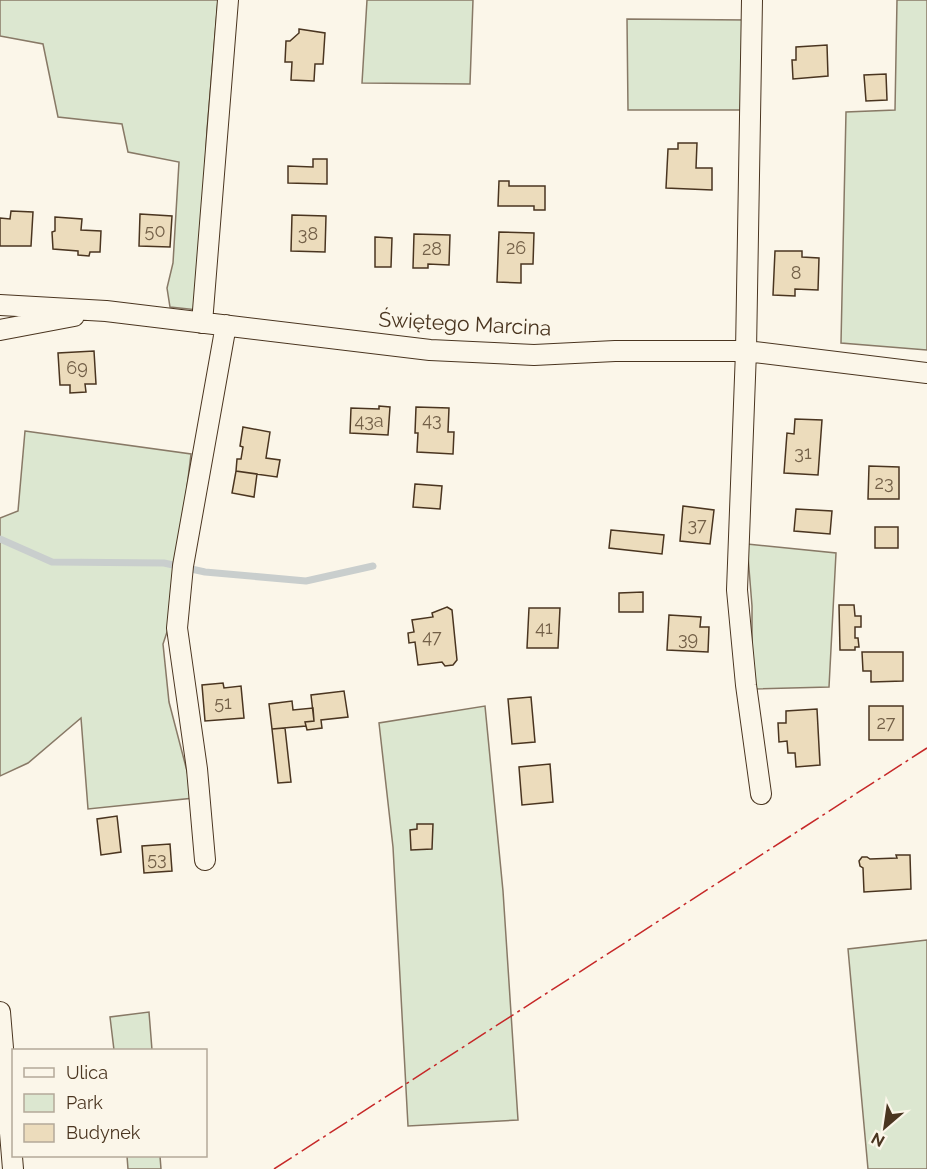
<svg xmlns="http://www.w3.org/2000/svg" width="927" height="1169" font-family="Raleway,sans-serif">
<style>
.green{fill:#dce7d0;stroke:#887966;stroke-width:1.5}
.lines{fill:none;stroke-linecap:round;stroke-linejoin:round}
.stream{stroke:#c9cecd;stroke-width:7}
.building{fill:#ecdcbc;stroke:#4a3520;stroke-width:1.5}
.minor-casing{stroke:#4a3520;stroke-width:22}
.minor{stroke:#fbf6e9;stroke-width:20}
.power{stroke:#c62828;stroke-width:1.5;stroke-dasharray:21 4.5 3 4.5;stroke-linecap:butt}
.labels{text-anchor:middle;stroke-width:4.5;stroke-linejoin:round;paint-order:stroke}
.number-label{font-size:18px;fill:#725f47}
.street-label{font-size:21px;fill:#4a3520;stroke:#fbf6e9}
</style>
<rect width="100%" height="100%" fill="#fbf6e9"/>
<path class="green" d="M 0,0 L 218,0 L 207,130 L 198,310 L 170,307 L 167,288 L 173,263 L 179,162 L 128,152 L 122,124 L 58,117 L 43,44 L 0,36 Z
M 367,0 L 473,0 L 470,84 L 362,83 Z
M 897,0 L 927,0 L 927,350 L 841,343 L 846,112 L 895,110 Z
M 627,19 L 748,20 L 745,110 L 628,110 Z
M 25,431 L 191,454 L 171,620 L 163,644 L 169,702 L 194,798 L 88,809 L 81,718 L 28,763 L 0,776 L 0,518 L 18,511 Z
M 747,544 L 836,553 L 829,687 L 752,689 L 752,606 Z
M 485,706 L 503,891 L 518,1120 L 408,1126 L 393,847 L 379,723 Z
M 927,940 L 927,1169 L 868,1169 L 848,949 Z
M 149,1012 L 152,1050 L 114,1050 L 110,1017 Z
M 127,1156 L 160,1156 L 161,1169 L 128,1169 Z"/>
<g class="lines">
<path class="stream" d="M 0,539 L 52,562 L 164,563 L 205,572 L 306,581 L 373,566"/>
</g>
<path class="building" d="M 299,29 L 325,33 L 323,64 L 315,64 L 314,81 L 291,80 L 292,62 L 285,62 L 286,41 L 290,41 L 299,33 Z
M 827,45 L 828,76 L 793,79 L 792,60 L 796,60 L 796,47 Z
M 886,74 L 887,100 L 866,101 L 864,75 Z
M 678,143 L 697,143 L 696,168 L 712,168 L 712,190 L 666,188 L 668,149 L 678,149 Z
M 313,159 L 327,159 L 327,184 L 288,183 L 288,166 L 313,167 Z
M 499,181 L 509,181 L 509,186 L 545,186 L 545,210 L 534,210 L 534,206 L 498,206 Z
M 11,211 L 33,212 L 31,246 L 0,246 L 0,218 L 10,219 Z
M 140,214 L 172,216 L 170,247 L 139,246 Z
M 292,215 L 326,216 L 325,252 L 291,251 Z
M 55,217 L 82,219 L 81,230 L 101,231 L 100,252 L 90,252 L 89,256 L 78,255 L 78,251 L 53,249 L 52,232 L 55,231 Z
M 499,232 L 534,233 L 533,264 L 521,264 L 521,283 L 497,282 Z
M 414,234 L 450,235 L 449,265 L 428,264 L 428,268 L 413,268 Z
M 375,237 L 392,238 L 391,267 L 375,267 Z
M 775,251 L 802,251 L 802,257 L 819,258 L 818,290 L 795,289 L 795,296 L 773,295 Z
M 94,351 L 96,384 L 85,384 L 86,392 L 70,393 L 70,385 L 60,385 L 58,353 Z
M 379,406 L 390,407 L 388,435 L 350,433 L 351,408 L 379,409 Z
M 416,407 L 449,408 L 448,432 L 454,432 L 453,454 L 417,452 L 418,433 L 415,433 Z
M 795,419 L 822,420 L 818,475 L 784,473 L 787,433 L 794,434 Z
M 243,427 L 270,432 L 266,458 L 280,460 L 277,477 L 236,471 L 237,459 L 241,459 L 243,447 L 240,446 Z
M 869,466 L 899,467 L 899,499 L 868,499 Z
M 236,471 L 257,474 L 254,497 L 232,493 Z
M 415,484 L 442,486 L 440,509 L 413,507 Z
M 683,506 L 714,510 L 710,544 L 680,541 Z
M 796,509 L 832,511 L 830,534 L 794,531 Z
M 875,527 L 898,527 L 898,548 L 875,548 Z
M 611,530 L 664,535 L 662,554 L 609,548 Z
M 643,592 L 643,612 L 619,612 L 619,593 Z
M 839,605 L 854,605 L 855,616 L 861,616 L 861,627 L 855,627 L 855,638 L 858,638 L 859,647 L 855,647 L 855,650 L 840,650 Z
M 447,607 L 452,610 L 457,660 L 453,665 L 445,666 L 442,662 L 418,665 L 415,642 L 409,643 L 408,633 L 414,632 L 412,620 L 433,617 L 432,613 Z
M 529,608 L 560,608 L 558,648 L 527,648 Z
M 669,615 L 701,617 L 700,627 L 709,627 L 708,652 L 667,650 Z
M 862,652 L 903,652 L 903,681 L 871,682 L 871,671 L 863,671 Z
M 223,683 L 224,688 L 241,686 L 244,718 L 205,721 L 202,685 Z
M 344,691 L 348,717 L 321,720 L 322,728 L 307,730 L 305,722 L 314,721 L 311,695 Z
M 531,697 L 535,742 L 512,744 L 508,699 Z
M 292,701 L 293,710 L 313,708 L 314,721 L 305,722 L 306,726 L 272,729 L 269,704 Z
M 869,706 L 903,706 L 903,740 L 869,740 Z
M 817,709 L 820,765 L 796,767 L 795,753 L 788,753 L 787,741 L 779,742 L 778,723 L 786,723 L 786,711 Z
M 285,728 L 291,782 L 278,783 L 272,729 Z
M 550,764 L 553,802 L 522,805 L 519,767 Z
M 117,816 L 121,852 L 101,855 L 97,819 Z
M 417,824 L 433,824 L 432,849 L 411,850 L 410,830 L 417,829 Z
M 170,844 L 172,871 L 144,873 L 142,846 Z
M 896,855 L 910,855 L 911,889 L 864,892 L 863,868 L 860,866 L 859,861 L 862,857 L 867,857 L 870,859 L 897,858 Z"/>
<g class="lines">
<defs>
<path id="minor" d="M 752,0 L 746,351 L 737,590 L 746,685 L 761,794
M 0,305 L 106,311 L 430,350 L 534,355 L 615,351 L 746,351 L 927,373
M 202,323 L 228,0
M 0,330 L 74,316
M 205,860 L 197,769 L 177,628 L 183,566 L 226,325
M 0,1012 L 13,1169"/>
</defs>
<use href="#minor" class="minor-casing"/>
<use href="#minor" class="minor"/>
<path class="power" d="M 274,1169 L 927,748"/>
</g>
<g class="labels">
<g class="number-label">
<text x="155" y="237">50</text>
<text x="308" y="240">38</text>
<text x="516" y="254">26</text>
<text x="432" y="255">28</text>
<text x="796" y="279">8</text>
<text x="77" y="374">69</text>
<text x="432" y="426">43</text>
<text x="369" y="427">43a</text>
<text x="803" y="459">31</text>
<text x="884" y="489">23</text>
<text x="697" y="531">37</text>
<text x="544" y="634">41</text>
<text x="432" y="643">47</text>
<text x="688" y="645">39</text>
<text x="223" y="709">51</text>
<text x="886" y="729">27</text>
<text x="157" y="865">53</text>
</g>
<g class="street-label">
<text transform="translate(465 324) rotate(3)" y="7">Świętego Marcina</text>
</g>
</g>
<rect x="12" y="1049" width="195" height="108" fill="#fbf6e9" stroke="#b4a999" stroke-width="1.5"/>
<rect x="24" y="1068" width="30" height="9" fill="#fbf6e9" stroke="#b4a999" stroke-width="1.5"/>
<text x="66" y="1079" font-size="18" fill="#4a3520">Ulica</text>
<rect x="24" y="1094" width="30" height="18" fill="#dce7d0" stroke="#b4a999" stroke-width="1.5"/>
<text x="66" y="1109" font-size="18" fill="#4a3520">Park</text>
<rect x="24" y="1124" width="30" height="18" fill="#ecdcbc" stroke="#b4a999" stroke-width="1.5"/>
<text x="66" y="1139" font-size="18" fill="#4a3520">Budynek</text>
<g transform="translate(885 1127) rotate(209)" stroke="#fbf6e9" stroke-width="4.5" paint-order="stroke">
<path d="M0-4.5L10 22L0 15L-10 22Z" fill="#4a3520"/>
<text y="-9" font-size="16" font-weight="bold" text-anchor="middle" fill="#4a3520">N</text>
</g>
</svg>
